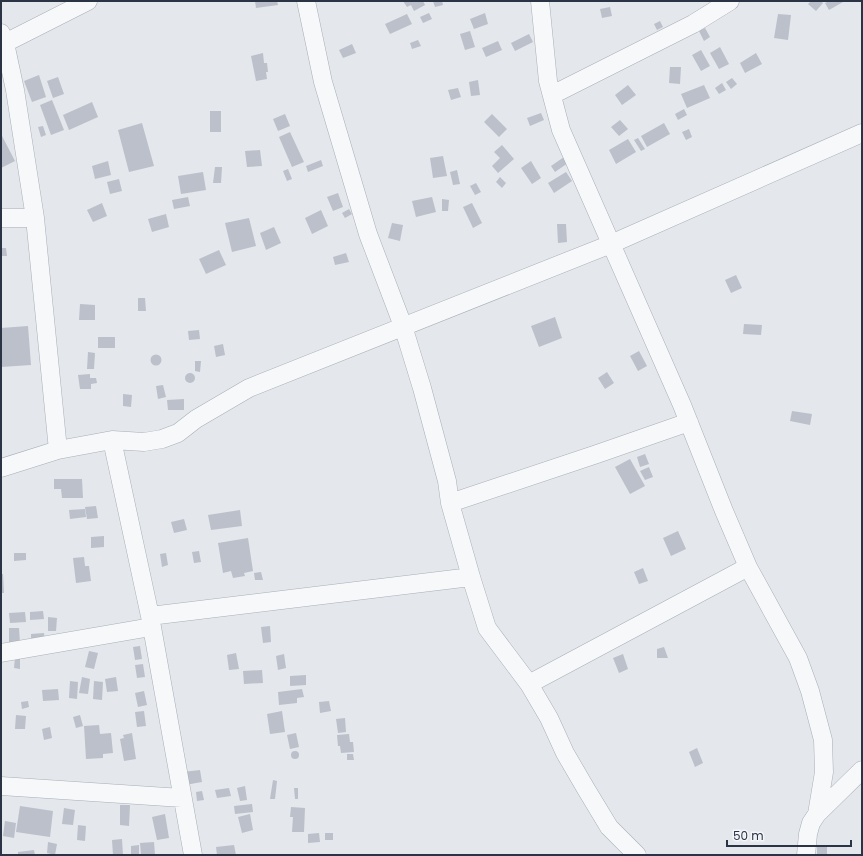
<svg xmlns="http://www.w3.org/2000/svg" width="863" height="856" font-family="Poppins,sans-serif">
<style>
.building{fill:#bbc0ca}
.lines{fill:none;stroke-linecap:round;stroke-linejoin:round}
.minor-casing{stroke:#a9aeb7;stroke-width:19}
.minor{stroke:#f7f8fa;stroke-width:18}
</style>
<rect width="100%" height="100%" fill="#e4e7ec"/>
<path class="building" d="M 255,1 L 277,1 L 278,5 L 256,8 Z
M 403,1 L 423,1 L 425,5 L 414,11 L 411,5 L 407,7 Z
M 433,1 L 442,1 L 443,5 L 435,7 Z
M 811,1 L 821,1 L 823,3 L 816,11 L 808,4 Z
M 829,1 L 843,1 L 843,2 L 829,10 L 825,3 Z
M 610,7 L 612,16 L 602,18 L 600,9 Z
M 429,13 L 432,19 L 423,23 L 420,17 Z
M 485,13 L 488,24 L 474,29 L 470,19 Z
M 407,14 L 412,24 L 390,34 L 385,24 Z
M 778,14 L 791,15 L 788,40 L 774,38 Z
M 660,21 L 663,27 L 657,30 L 654,24 Z
M 705,28 L 710,37 L 704,41 L 699,31 Z
M 470,31 L 475,47 L 465,50 L 460,34 Z
M 529,34 L 533,42 L 515,51 L 511,43 Z
M 418,40 L 421,46 L 412,49 L 410,43 Z
M 498,41 L 502,50 L 486,57 L 482,48 Z
M 352,44 L 356,53 L 343,58 L 339,50 Z
M 720,47 L 729,64 L 719,69 L 710,53 Z
M 701,50 L 710,66 L 701,71 L 692,55 Z
M 263,53 L 264,63 L 267,63 L 268,72 L 266,72 L 267,79 L 256,81 L 251,56 Z
M 756,53 L 762,64 L 745,73 L 740,63 Z
M 670,67 L 681,67 L 680,84 L 669,83 Z
M 39,75 L 46,97 L 32,102 L 24,81 Z
M 58,77 L 64,94 L 53,98 L 47,81 Z
M 732,78 L 737,84 L 731,89 L 726,82 Z
M 478,80 L 480,95 L 471,96 L 469,82 Z
M 722,83 L 726,90 L 719,94 L 715,88 Z
M 628,85 L 636,95 L 622,105 L 615,95 Z
M 704,85 L 710,98 L 687,108 L 681,94 Z
M 458,88 L 461,97 L 451,100 L 448,90 Z
M 52,100 L 64,130 L 51,135 L 40,105 Z
M 92,102 L 98,117 L 69,130 L 63,115 Z
M 684,109 L 687,115 L 678,120 L 675,114 Z
M 210,111 L 221,111 L 221,132 L 210,132 Z
M 541,113 L 544,120 L 530,126 L 527,118 Z
M 285,114 L 290,126 L 278,131 L 273,119 Z
M 492,114 L 507,129 L 499,137 L 484,122 Z
M 620,120 L 628,129 L 619,136 L 611,127 Z
M 142,123 L 154,166 L 129,172 L 118,130 Z
M 664,123 L 670,134 L 647,147 L 641,136 Z
M 43,126 L 46,135 L 41,137 L 38,127 Z
M 689,129 L 692,137 L 686,140 L 682,132 Z
M 290,132 L 304,162 L 292,167 L 279,137 Z
M 1,134 L 15,161 L 1,168 Z
M 638,138 L 645,149 L 641,151 L 634,140 Z
M 628,139 L 636,152 L 616,164 L 609,150 Z
M 502,145 L 514,159 L 498,173 L 492,166 L 500,158 L 494,152 Z
M 260,150 L 262,166 L 247,167 L 245,151 Z
M 443,156 L 447,176 L 433,178 L 430,158 Z
M 564,157 L 568,163 L 555,172 L 551,166 Z
M 321,160 L 323,166 L 308,172 L 306,166 Z
M 108,161 L 111,175 L 95,179 L 92,166 Z
M 531,161 L 541,178 L 532,184 L 521,168 Z
M 215,167 L 222,167 L 221,183 L 213,183 Z
M 288,169 L 292,179 L 287,181 L 283,171 Z
M 457,170 L 460,184 L 453,185 L 450,172 Z
M 203,172 L 206,190 L 181,194 L 178,176 Z
M 566,172 L 572,181 L 554,193 L 548,183 Z
M 500,177 L 506,183 L 502,188 L 496,182 Z
M 119,179 L 122,191 L 110,194 L 107,182 Z
M 476,183 L 481,192 L 475,195 L 470,186 Z
M 338,193 L 343,207 L 333,211 L 327,197 Z
M 188,197 L 190,206 L 174,209 L 172,200 Z
M 432,197 L 436,212 L 416,217 L 412,201 Z
M 442,199 L 449,200 L 448,211 L 442,211 Z
M 102,203 L 107,216 L 93,222 L 87,210 Z
M 472,203 L 482,223 L 473,228 L 463,207 Z
M 349,209 L 352,214 L 345,218 L 342,213 Z
M 321,210 L 328,226 L 312,234 L 305,218 Z
M 166,214 L 169,227 L 152,232 L 148,219 Z
M 249,218 L 256,246 L 232,252 L 225,223 Z
M 392,223 L 403,225 L 400,241 L 388,238 Z
M 557,224 L 566,224 L 567,242 L 558,243 Z
M 274,227 L 281,243 L 266,250 L 260,233 Z
M 1,248 L 6,248 L 7,256 L 1,256 Z
M 219,250 L 226,265 L 206,274 L 199,259 Z
M 346,253 L 349,262 L 335,265 L 333,257 Z
M 736,275 L 742,288 L 731,293 L 725,280 Z
M 138,298 L 145,298 L 146,311 L 138,311 Z
M 80,304 L 95,305 L 95,320 L 79,320 Z
M 555,317 L 562,338 L 539,347 L 531,326 Z
M 744,324 L 762,325 L 761,335 L 743,334 Z
M 28,326 L 31,365 L 1,367 L 1,328 Z
M 199,330 L 200,339 L 189,340 L 188,331 Z
M 98,337 L 115,337 L 115,348 L 98,348 Z
M 223,344 L 225,355 L 216,357 L 214,346 Z
M 639,351 L 647,366 L 638,371 L 630,356 Z
M 88,352 L 95,353 L 94,369 L 87,369 Z
M150.5 360a5.5 5.5 0 1 1 11 0a5.5 5.5 0 1 1-11 0Z
M 195,361 L 201,361 L 200,372 L 195,371 Z
M 607,372 L 614,383 L 605,389 L 598,378 Z
M185 378a5 5 0 1 1 10 0a5 5 0 1 1-10 0Z
M 90,374 L 90,378 L 96,378 L 97,383 L 91,384 L 91,389 L 80,389 L 78,375 Z
M 163,385 L 166,397 L 158,399 L 156,386 Z
M 123,394 L 132,395 L 131,407 L 123,406 Z
M 184,399 L 184,410 L 168,410 L 167,400 Z
M 792,411 L 812,414 L 810,425 L 790,421 Z
M 645,454 L 649,464 L 640,467 L 637,457 Z
M 630,459 L 645,486 L 630,494 L 615,467 Z
M 649,467 L 653,477 L 645,480 L 640,471 Z
M 54,479 L 82,479 L 83,498 L 62,498 L 61,489 L 54,489 Z
M 96,506 L 98,518 L 87,519 L 85,507 Z
M 85,509 L 86,517 L 70,519 L 69,510 Z
M 240,510 L 242,526 L 211,530 L 208,515 Z
M 184,519 L 187,530 L 174,533 L 171,522 Z
M 678,531 L 686,549 L 671,556 L 663,538 Z
M 104,536 L 104,547 L 91,548 L 91,537 Z
M 248,538 L 253,571 L 244,573 L 245,576 L 233,578 L 231,571 L 223,573 L 218,543 Z
M 199,551 L 201,562 L 194,563 L 192,552 Z
M 14,553 L 26,553 L 26,560 L 14,561 Z
M 166,553 L 168,565 L 162,567 L 160,554 Z
M 84,557 L 85,566 L 89,566 L 91,581 L 76,583 L 73,558 Z
M 643,568 L 648,581 L 639,584 L 634,572 Z
M 261,572 L 263,580 L 255,580 L 254,573 Z
M 1,574 L 3,574 L 4,593 L 1,593 Z
M 43,611 L 44,619 L 30,620 L 30,612 Z
M 25,612 L 26,622 L 10,623 L 9,613 Z
M 48,617 L 57,618 L 56,631 L 48,631 Z
M 270,626 L 271,642 L 263,643 L 261,627 Z
M 9,628 L 19,628 L 20,643 L 9,643 Z
M 44,633 L 45,641 L 31,642 L 31,634 Z
M 140,646 L 142,659 L 135,660 L 133,647 Z
M 664,647 L 668,658 L 657,658 L 657,649 Z
M 89,651 L 98,653 L 94,669 L 85,667 Z
M 236,653 L 239,669 L 229,670 L 227,655 Z
M 284,654 L 286,668 L 278,670 L 276,656 Z
M 623,654 L 628,669 L 619,673 L 613,658 Z
M 15,658 L 20,658 L 20,669 L 14,668 Z
M 143,664 L 145,677 L 137,678 L 135,665 Z
M 262,670 L 263,683 L 244,684 L 243,671 Z
M 306,675 L 306,685 L 290,686 L 290,676 Z
M 82,677 L 90,679 L 88,694 L 79,693 Z
M 116,677 L 118,691 L 107,692 L 105,679 Z
M 70,681 L 78,682 L 77,699 L 69,698 Z
M 94,681 L 103,682 L 102,700 L 93,699 Z
M 58,689 L 59,700 L 43,701 L 42,690 Z
M 302,689 L 304,697 L 297,698 L 297,703 L 279,705 L 278,692 Z
M 144,691 L 147,705 L 138,707 L 135,693 Z
M 28,701 L 29,707 L 22,709 L 21,702 Z
M 329,701 L 331,711 L 320,713 L 319,702 Z
M 144,711 L 146,726 L 137,727 L 135,712 Z
M 282,711 L 285,732 L 270,734 L 267,714 Z
M 16,715 L 26,716 L 25,729 L 15,729 Z
M 80,715 L 83,726 L 76,728 L 73,717 Z
M 345,718 L 346,732 L 338,733 L 336,719 Z
M 99,725 L 100,734 L 111,733 L 113,753 L 103,754 L 103,758 L 86,759 L 84,726 Z
M 50,727 L 52,738 L 44,740 L 42,729 Z
M 132,733 L 136,759 L 124,761 L 120,739 L 124,738 L 123,735 Z
M 296,733 L 299,747 L 290,749 L 287,735 Z
M 349,734 L 350,742 L 353,742 L 354,752 L 341,753 L 340,746 L 338,746 L 337,735 Z
M 697,748 L 703,763 L 695,767 L 689,752 Z
M291 755a4 4 0 1 1 8 0a4 4 0 1 1-8 0Z
M 347,754 L 353,754 L 354,760 L 347,760 Z
M 200,770 L 202,782 L 185,785 L 183,772 Z
M 273,780 L 277,781 L 275,799 L 270,799 Z
M 245,786 L 247,800 L 240,801 L 237,788 Z
M 229,788 L 231,796 L 217,798 L 215,790 Z
M 294,788 L 298,788 L 298,799 L 295,799 Z
M 202,791 L 204,800 L 197,801 L 196,792 Z
M 252,804 L 253,812 L 235,814 L 234,806 Z
M 120,805 L 130,805 L 129,826 L 120,825 Z
M 20,806 L 53,811 L 50,837 L 16,832 Z
M 291,807 L 305,808 L 304,832 L 292,832 L 293,817 L 290,817 Z
M 64,808 L 75,810 L 73,825 L 62,824 Z
M 165,814 L 169,838 L 157,840 L 152,817 Z
M 250,814 L 253,830 L 242,833 L 238,817 Z
M 5,821 L 16,823 L 14,838 L 3,836 Z
M 78,825 L 86,826 L 85,841 L 77,840 Z
M 319,833 L 320,842 L 308,843 L 308,834 Z
M 325,833 L 333,833 L 333,840 L 325,840 Z
M 122,839 L 123,855 L 113,855 L 112,840 Z
M 48,842 L 57,844 L 55,855 L 47,853 Z
M 154,842 L 155,855 L 141,855 L 140,843 Z
M 139,845 L 139,855 L 131,855 L 131,846 Z
M 234,845 L 236,855 L 217,855 L 216,847 Z
M 817,846 L 827,847 L 827,855 L 817,855 Z
M 34,850 L 35,855 L 18,855 L 18,852 Z"/>
<g class="lines">
<defs>
<path id="minor" d="M 306,1 L 323,82 L 368,234 L 403,326 L 422,388 L 447,481 L 450,503 L 471,577 L 487,628 L 529,684 L 549,718 L 565,753 L 586,789 L 609,827 L 637,855
M 540,1 L 548,81 L 561,130 L 682,405 L 724,511 L 748,567 L 798,658 L 810,691 L 823,740 L 824,772 L 817,814 L 811,823 L 808,834 L 806,855
M 1,33 L 5,43 L 15,90 L 35,218 L 58,450
M 5,43 L 88,1
M 552,95 L 693,24 L 730,1
M 1,218 L 35,218
M 112,440 L 150,616 L 193,855
M 1,468 L 58,450 L 112,440 L 144,442 L 162,439 L 178,433 L 196,419 L 249,388 L 611,244 L 862,133
M 450,503 L 597,454 L 689,422
M 150,616 L 471,577
M 1,653 L 151,627
M 529,684 L 748,567
M 1,786 L 182,798
M 817,814 L 862,770"/>
</defs>
<use href="#minor" class="minor-casing"/>
<use href="#minor" class="minor"/>
</g>
<rect width="863" height="856" fill="none" stroke="#2b3445" stroke-width="4"/>
<path d="M727 840v6h124v-6" fill="none" stroke="#2b3445" stroke-width="2"/>
<text x="733" y="840" font-size="12" fill="#2b3445" stroke="#f4f6f9" stroke-width="3" paint-order="stroke">50 m</text>
</svg>
